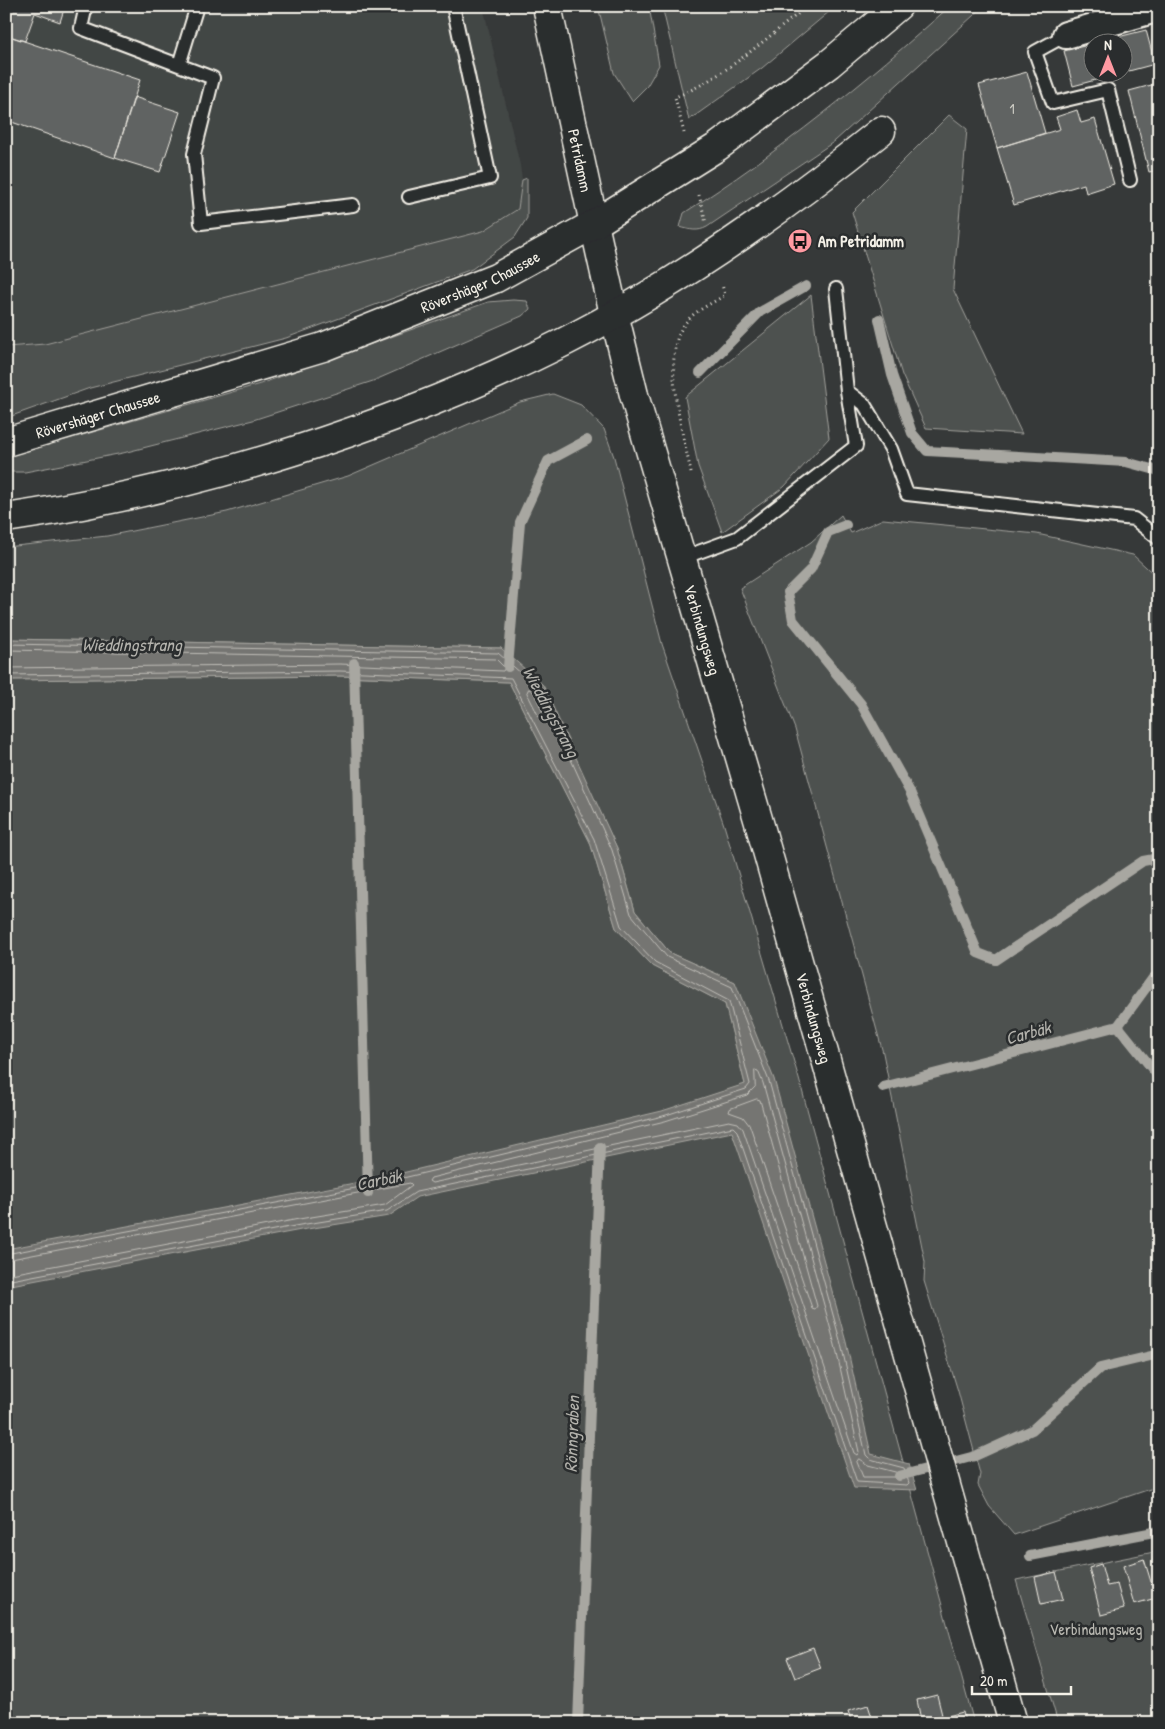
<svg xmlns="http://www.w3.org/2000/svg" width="1165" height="1729" font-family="'Patrick Hand',sans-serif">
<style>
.built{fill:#434645}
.green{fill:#4e514f;stroke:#a1a19c}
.water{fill:#757572;stroke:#a8a7a1}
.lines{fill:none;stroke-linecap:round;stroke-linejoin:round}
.shore{stroke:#c1bfb9;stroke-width:1}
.stream{stroke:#a8a7a1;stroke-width:10}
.building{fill:#616362;stroke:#f4f1e8}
.service-casing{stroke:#f4f1e8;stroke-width:16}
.minor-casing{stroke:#f4f1e8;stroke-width:30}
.tertiary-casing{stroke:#f4f1e8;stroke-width:31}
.secondary-casing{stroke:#f4f1e8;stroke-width:31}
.primary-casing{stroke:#f4f1e8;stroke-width:31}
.path{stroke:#f4f1e8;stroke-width:3;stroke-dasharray:1 4;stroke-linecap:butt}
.service{stroke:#2a2d2e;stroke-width:12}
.minor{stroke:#2a2d2e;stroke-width:26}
.tertiary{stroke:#2a2d2e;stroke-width:28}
.secondary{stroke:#2a2d2e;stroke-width:28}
.primary{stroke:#2a2d2e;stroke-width:28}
.labels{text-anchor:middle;stroke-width:5;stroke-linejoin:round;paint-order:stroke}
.number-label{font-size:14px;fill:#cfcec6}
.street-label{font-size:16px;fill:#f4f1e8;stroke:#2a2d2e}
.poi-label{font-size:16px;font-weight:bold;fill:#f4f1e8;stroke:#2a2d2e;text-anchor:start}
.park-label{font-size:16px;fill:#bab9b2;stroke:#2a2d2e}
.water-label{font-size:18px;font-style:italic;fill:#b4b3ad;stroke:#2a2d2e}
</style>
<rect width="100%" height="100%" fill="#363939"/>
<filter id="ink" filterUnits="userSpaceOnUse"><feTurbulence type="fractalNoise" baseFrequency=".02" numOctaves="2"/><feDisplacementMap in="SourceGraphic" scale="10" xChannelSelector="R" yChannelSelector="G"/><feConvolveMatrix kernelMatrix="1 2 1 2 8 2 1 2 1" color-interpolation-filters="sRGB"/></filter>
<g filter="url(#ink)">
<path class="built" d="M 6,6 L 483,6 L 520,165 L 522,180 L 518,209 L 483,231 L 45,344 L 6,347 Z"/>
<path class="green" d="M 598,6 L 649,6 L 659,65 L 647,86 L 632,101 L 614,73 Z
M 662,6 L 836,6 L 762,68 L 689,120 Z
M 950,6 L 984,6 L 835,141 L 707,227 C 698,232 690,230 680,227 L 684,213 C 779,152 866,82 950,6 Z
M 949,115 L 967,129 L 953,289 L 1022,434 L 926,428 L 902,375 L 852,212 Z
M 527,178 L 527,218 L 515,237 L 472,269 L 286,338 L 90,388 L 6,418 L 6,347 L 45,344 L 483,231 L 518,209 L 522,180 Z
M 811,295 L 829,438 L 784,487 L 722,532 L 698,466 L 685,397 Z
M 513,300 L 527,301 L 530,309 L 522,316 L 373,381 L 253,420 L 123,453 L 25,472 L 6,472 L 6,457 L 260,384 L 488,302 Z
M 553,394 L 581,405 L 604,429 L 614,457 L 662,644 L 724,825 L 799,1079 L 974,1723 L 6,1723 L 6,680 L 340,676 L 509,682 L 590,842 L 616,928 L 652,966 L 725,1004 L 745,1084 L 735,982 L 670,953 L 635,911 L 617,848 L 592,795 L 501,648 L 6,639 L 6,547 L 107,536 L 227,512 L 348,476 L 520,402 Z
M 841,515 L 851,533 L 883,519 L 1037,534 L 1133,555 L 1159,579 L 1159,1486 L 1014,1535 L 989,1506 L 978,1485 L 980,1474 L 958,1391 L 924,1281 L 925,1262 L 883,1053 L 795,729 L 740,588 L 811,542 Z
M 1159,1551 L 1159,1723 L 1058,1723 L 1016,1580 Z"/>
<path class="water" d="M 6,639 L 501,648 L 543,685 L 617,848 L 635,911 L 670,953 L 735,982 L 774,1079 L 846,1342 L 871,1454 L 909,1464 L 917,1490 L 854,1488 L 732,1132 L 417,1197 L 389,1216 L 301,1230 L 6,1286 L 6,1249 L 381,1178 L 662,1111 L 745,1084 L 725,1004 L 652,966 L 616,928 L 590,842 L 509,682 L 340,676 L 6,680 Z"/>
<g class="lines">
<path class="shore" d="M 6,644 L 498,653 L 539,689 L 612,850 L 631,914 L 667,957 L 732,987 L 769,1081 L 841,1344 L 866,1455 L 870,1459 L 904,1468 L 909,1483 L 907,1485 L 857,1482 L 737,1131 L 733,1127 L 416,1192 L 387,1211 L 300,1225 L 6,1281
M 6,650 L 496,659 L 505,668 L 503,671 L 340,664 L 6,668
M 6,675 L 340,671 L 511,678 L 594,839 L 621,926 L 655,962 L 729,1001 L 750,1084 L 746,1089 L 663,1116 L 382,1183 L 6,1254
M 529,689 L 534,692 L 544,715 L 543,718 L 539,717 L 527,693 Z
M 755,1070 L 758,1071 L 763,1083 L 835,1345 L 859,1452 L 857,1455 L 854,1453 L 743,1129 L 738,1123 L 729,1121 L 432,1183 L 429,1181 L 431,1178 L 665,1121 L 747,1095 L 755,1087 Z
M 757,1099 L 760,1100 L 817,1306 L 815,1309 L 812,1308 L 750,1126 L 743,1117 L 729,1112 L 730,1109 Z
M 6,1260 L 410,1183 L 412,1185 L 385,1205 L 299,1219 L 6,1275
M 859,1459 L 868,1465 L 899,1473 L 901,1477 L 863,1477 L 857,1462 Z"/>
<path class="stream" d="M 879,319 L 892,375 L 912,433 L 927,451 L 1126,462 L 1159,471
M 700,373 L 760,312 L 806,286
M 846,525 L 828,532 L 811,569 L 788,592 L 793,620 L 861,704 L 910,792 L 978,953 L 996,960 L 1143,861 L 1159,858
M 354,663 L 368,1193
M 508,667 L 520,522 L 548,461 L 587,440
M 1118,1026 L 1159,1077
M 883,1087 L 1118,1026 L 1153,978 L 1159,975
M 899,1476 L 975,1456 L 1032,1430 L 1100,1368 L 1159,1354
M 1030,1556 L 1159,1531
M 578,1723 L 600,1147"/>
</g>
<path class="building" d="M 8,6 L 65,6 L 60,22 L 35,13 L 25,41 L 6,35 Z
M 1146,30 L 1155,64 L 1073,86 L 1064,51 L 1092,44 L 1092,72 L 1122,72 L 1122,42 L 1098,42 Z
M 6,35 L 140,80 L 115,158 L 6,120 Z
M 1027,72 L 1045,133 L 997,148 L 979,85 Z
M 1159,83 L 1159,170 L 1149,172 L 1129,91 Z
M 134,97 L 180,112 L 160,172 L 115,158 Z
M 1077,110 L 1081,123 L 1095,119 L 1114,184 L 1086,193 L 1084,184 L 1014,205 L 997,148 L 1060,129 L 1056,117 Z
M 1159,1558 L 1159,1583 L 1153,1559 Z
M 1144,1559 L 1156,1598 L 1134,1604 L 1123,1566 Z
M 1101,1564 L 1107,1586 L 1117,1584 L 1124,1609 L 1101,1615 L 1089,1568 Z
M 1056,1572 L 1063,1599 L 1041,1604 L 1035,1577 Z
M 813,1648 L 821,1668 L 795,1678 L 787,1658 Z
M 937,1695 L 942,1715 L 921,1720 L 917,1700 Z
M 868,1705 L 874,1723 L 852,1723 L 848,1711 Z
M 963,1712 L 965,1723 L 941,1723 L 940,1718 Z"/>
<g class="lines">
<defs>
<path id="service" d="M 86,6 L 81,28 L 213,78 L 194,154 L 201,223 L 353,205
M 1066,35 L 1035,52 L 1053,103 L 1108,90 L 1130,180
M 179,65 L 197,6
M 409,197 L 490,178 L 453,6
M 836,289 L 847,391 L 864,404 L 891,449 L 907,494 L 1134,519 L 1159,539
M 682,558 L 737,538 L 856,446 L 847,391"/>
<path id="minor" d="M 1066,35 L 1159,8"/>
<g id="tertiary">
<path id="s1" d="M 547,6 L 594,224"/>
</g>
<g id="secondary">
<path id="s2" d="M 614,314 L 634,395 L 760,826 L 1013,1723"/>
</g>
<g id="primary">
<path d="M 594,224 L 614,314"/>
<path id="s3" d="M 6,442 L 323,347 L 496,278 L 594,224 L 717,147 L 829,64 L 898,6"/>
<path d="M 6,518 C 195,490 395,427 566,341 C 678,284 783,210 881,131"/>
</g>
</defs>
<use href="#service" class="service-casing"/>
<use href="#minor" class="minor-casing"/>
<use href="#tertiary" class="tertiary-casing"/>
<use href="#secondary" class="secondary-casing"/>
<use href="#primary" class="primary-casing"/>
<path class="path" d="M 684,133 L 675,97 C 724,78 766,38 808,6
M 699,195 L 706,223
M 691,473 C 684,436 658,352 687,321 C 696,310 713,303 725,295 L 722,285"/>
<use href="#service" class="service"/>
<use href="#minor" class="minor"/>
<use href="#tertiary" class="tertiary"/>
<use href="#secondary" class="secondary"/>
<use href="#primary" class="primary"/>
</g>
</g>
<defs>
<symbol id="bus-disc" viewBox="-11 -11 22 22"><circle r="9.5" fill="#ff9aa2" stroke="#2a2d2e"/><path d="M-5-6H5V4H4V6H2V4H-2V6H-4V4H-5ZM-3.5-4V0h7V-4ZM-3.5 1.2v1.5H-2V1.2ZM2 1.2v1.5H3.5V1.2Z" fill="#111"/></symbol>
</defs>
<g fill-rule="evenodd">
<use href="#bus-disc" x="786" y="227" width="28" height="28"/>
</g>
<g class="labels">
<g class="number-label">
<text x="1012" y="114">1</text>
</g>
<g class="street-label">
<text dy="6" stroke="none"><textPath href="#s1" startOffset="158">Petridamm</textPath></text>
<text dy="6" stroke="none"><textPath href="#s3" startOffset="501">Rövershäger Chaussee</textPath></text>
<text dy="6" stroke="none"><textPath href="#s3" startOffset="96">Rövershäger Chaussee</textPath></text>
<text dy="6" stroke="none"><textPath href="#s2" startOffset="328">Verbindungsweg</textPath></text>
<text dy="6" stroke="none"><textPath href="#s2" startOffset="732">Verbindungsweg</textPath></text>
</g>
<g class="poi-label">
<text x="818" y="247">Am Petridamm</text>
</g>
<g class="park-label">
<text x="1096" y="1635">Verbindungsweg</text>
</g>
<g class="water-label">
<text x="132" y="651">Wieddingstrang</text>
<text transform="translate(551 712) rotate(62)" y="6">Wieddingstrang</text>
<text transform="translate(1028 1033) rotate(-15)" y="6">Carbäk</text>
<text transform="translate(379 1180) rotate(-12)" y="6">Carbäk</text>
<text transform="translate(572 1434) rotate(-88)" y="6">Rönngraben</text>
</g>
</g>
<rect width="1165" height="1729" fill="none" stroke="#2a2d2e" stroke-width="25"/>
<rect x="12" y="12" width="1140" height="1704" fill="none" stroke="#f4f1e8" stroke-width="2" filter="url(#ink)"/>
<g transform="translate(1108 58)"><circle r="24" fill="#2a2d2e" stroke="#7b7b78"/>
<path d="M0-4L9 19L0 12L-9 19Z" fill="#ff9aa2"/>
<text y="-8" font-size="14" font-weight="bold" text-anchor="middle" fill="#f4f1e8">N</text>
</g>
<path d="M972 1686v8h99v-8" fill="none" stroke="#f4f1e8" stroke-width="2.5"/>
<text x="980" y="1686" font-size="15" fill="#f4f1e8" stroke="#2a2d2e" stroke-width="4" paint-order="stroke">20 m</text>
</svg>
